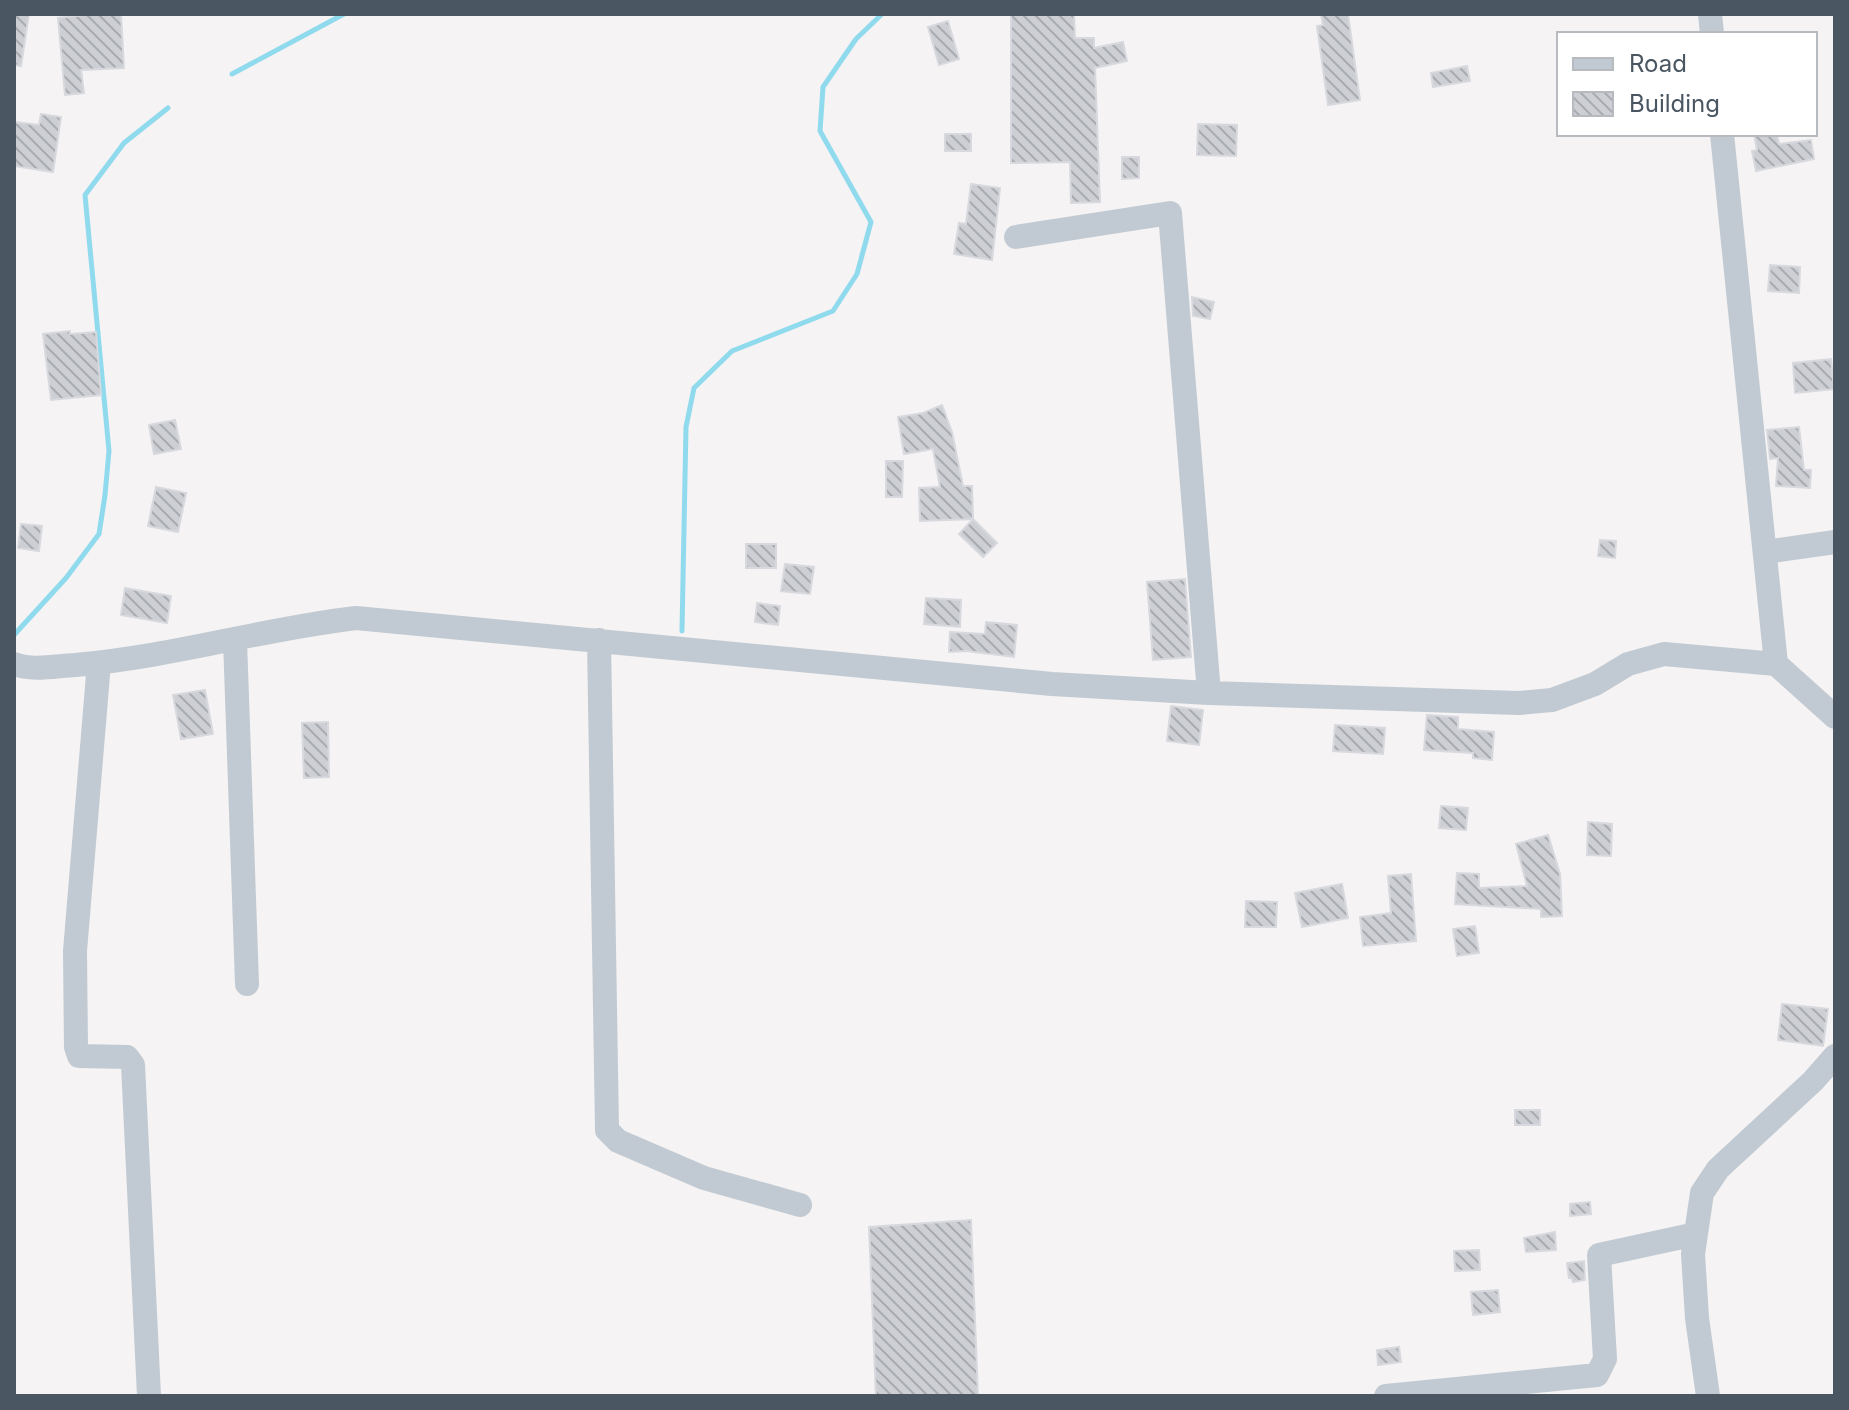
<svg xmlns="http://www.w3.org/2000/svg" width="1849" height="1410" font-family="Inter,sans-serif">
<style>
.lines{fill:none;stroke-linecap:round;stroke-linejoin:round}
.stream{stroke:#90daee;stroke-width:5}
.building{fill:url(#building-back-hatch);stroke:#d7d9de;stroke-width:2}
.minor{stroke:#c1cad2;stroke-width:24}
</style>
<defs>
<pattern id="building-back-hatch" width="6" height="6" patternUnits="userSpaceOnUse" patternTransform="scale(2)"><rect width="6" height="6" fill="#cdcfd5"/><path d="M-1 5l2 2M0 0l6 6M5-1l2 2" fill="none" stroke="#a8abb0"/></pattern>
</defs>
<rect width="100%" height="100%" fill="#f5f3f3"/>
<g class="lines">
<path class="stream" d="M 232,74 L 344,14
M 682,631 L 686,427 L 694,388 L 732,351 L 833,311 L 857,274 L 871,222 L 820,131 L 823,87 L 856,39 L 882,14
M 14,635 L 66,578 L 99,534 L 105,495 L 109,451 L 85,195 L 124,143 L 168,108"/>
</g>
<path class="building" d="M 14,14 L 29,14 L 21,66 L 14,65 Z
M 96,14 L 121,14 L 124,68 L 81,70 L 84,93 L 65,95 L 58,18 Z
M 1011,14 L 1074,14 L 1075,38 L 1094,38 L 1094,48 L 1123,42 L 1127,61 L 1095,68 L 1100,202 L 1071,203 L 1070,162 L 1011,163 Z
M 1321,14 L 1348,14 L 1360,100 L 1328,105 L 1317,26 L 1323,25 Z
M 948,21 L 959,59 L 939,65 L 928,27 Z
M 1467,66 L 1470,81 L 1433,87 L 1431,73 Z
M 41,114 L 61,117 L 53,172 L 14,166 L 14,122 L 39,125 Z
M 1198,124 L 1237,125 L 1236,156 L 1197,155 Z
M 945,134 L 971,134 L 971,151 L 945,151 Z
M 1754,134 L 1777,134 L 1779,144 L 1811,140 L 1814,159 L 1756,171 L 1752,151 L 1757,150 Z
M 1122,157 L 1139,157 L 1139,178 L 1122,179 Z
M 971,184 L 1000,188 L 992,260 L 954,254 L 959,223 L 966,224 Z
M 1770,265 L 1800,267 L 1799,293 L 1768,291 Z
M 1192,297 L 1214,302 L 1210,319 L 1193,316 Z
M 70,331 L 70,334 L 96,332 L 101,395 L 51,400 L 43,334 Z
M 1831,359 L 1834,389 L 1795,393 L 1793,363 Z
M 942,405 L 952,432 L 963,486 L 972,486 L 973,519 L 920,521 L 919,488 L 940,487 L 933,449 L 904,454 L 898,417 L 923,413 Z
M 175,420 L 181,449 L 154,454 L 149,425 Z
M 1799,427 L 1804,470 L 1811,470 L 1810,488 L 1776,486 L 1778,458 L 1770,459 L 1767,430 Z
M 886,461 L 903,461 L 902,497 L 886,497 Z
M 156,487 L 186,493 L 178,532 L 148,526 Z
M 973,519 L 997,543 L 983,557 L 959,534 Z
M 21,524 L 42,526 L 39,551 L 18,548 Z
M 1600,540 L 1616,541 L 1615,558 L 1598,556 Z
M 746,544 L 776,544 L 776,568 L 746,568 Z
M 785,564 L 814,567 L 810,594 L 781,591 Z
M 1185,579 L 1191,657 L 1153,660 L 1147,582 Z
M 125,588 L 171,596 L 167,623 L 121,615 Z
M 926,598 L 961,600 L 960,627 L 924,624 Z
M 757,603 L 780,606 L 778,625 L 755,622 Z
M 986,622 L 1017,625 L 1014,657 L 966,651 L 949,652 L 950,632 L 985,634 Z
M 205,690 L 213,734 L 181,739 L 173,695 Z
M 1171,706 L 1203,710 L 1199,745 L 1167,741 Z
M 1427,715 L 1458,717 L 1458,729 L 1494,732 L 1492,760 L 1473,758 L 1473,753 L 1424,750 Z
M 328,722 L 329,777 L 304,778 L 302,723 Z
M 1335,725 L 1385,728 L 1383,754 L 1333,751 Z
M 1441,806 L 1468,808 L 1466,830 L 1439,828 Z
M 1588,822 L 1612,824 L 1611,856 L 1587,855 Z
M 1548,835 L 1560,874 L 1562,916 L 1541,917 L 1541,909 L 1455,904 L 1457,873 L 1479,874 L 1479,888 L 1527,886 L 1516,844 Z
M 1411,874 L 1416,941 L 1363,946 L 1360,917 L 1391,913 L 1388,876 Z
M 1342,884 L 1348,918 L 1302,927 L 1295,893 Z
M 1246,901 L 1277,902 L 1276,927 L 1245,927 Z
M 1475,926 L 1479,953 L 1457,956 L 1453,929 Z
M 1782,1004 L 1828,1009 L 1823,1046 L 1778,1040 Z
M 1515,1110 L 1540,1110 L 1540,1125 L 1515,1125 Z
M 1590,1202 L 1591,1214 L 1570,1216 L 1570,1204 Z
M 971,1220 L 978,1396 L 876,1396 L 869,1227 Z
M 1555,1232 L 1556,1250 L 1526,1252 L 1524,1238 Z
M 1479,1250 L 1480,1270 L 1455,1271 L 1454,1251 Z
M 1584,1261 L 1585,1280 L 1573,1282 L 1572,1278 L 1569,1278 L 1567,1263 Z
M 1498,1290 L 1500,1312 L 1473,1315 L 1471,1292 Z
M 1399,1347 L 1401,1362 L 1378,1365 L 1377,1350 Z"/>
<g class="lines">
<path class="minor" d="M 1710,14 L 1712,34
M 1722,134 L 1776,664
M 1016,237 L 1170,213 L 1209,693
M 1765,552 L 1835,542
M 235,640 L 247,984
M 599,640 L 607,1130 L 618,1141 L 704,1178 L 800,1205
M 99,663 L 75,951 L 76,1047 L 79,1056 L 127,1057 L 133,1065 L 149,1396
M 14,664 C 33,671 55,666 75,665 C 170,657 262,629 356,618 L 1052,684 L 1209,693 L 1519,703 L 1552,700 L 1595,684 L 1628,664 L 1664,654 L 1776,664 L 1835,717
M 1386,1396 L 1597,1375 L 1605,1359 L 1599,1255 L 1696,1234
M 1708,1396 L 1697,1318 L 1693,1254 L 1702,1193 L 1718,1169 L 1813,1081 L 1835,1056"/>
</g>
<rect width="1849" height="1410" fill="none" stroke="#4a5661" stroke-width="32"/>
<rect x="1557" y="32" width="260" height="104" fill="#ffffff" stroke="#b7bbc0" stroke-width="2"/>
<rect x="1573" y="58" width="40" height="12" fill="#c1cad2" stroke="#b7bbc0" stroke-width="2"/>
<text x="1629" y="72" font-size="24" fill="#4a5661">Road</text>
<rect x="1573" y="92" width="40" height="24" fill="url(#building-back-hatch)" stroke="#b7bbc0" stroke-width="2"/>
<text x="1629" y="112" font-size="24" fill="#4a5661">Building</text>
</svg>
